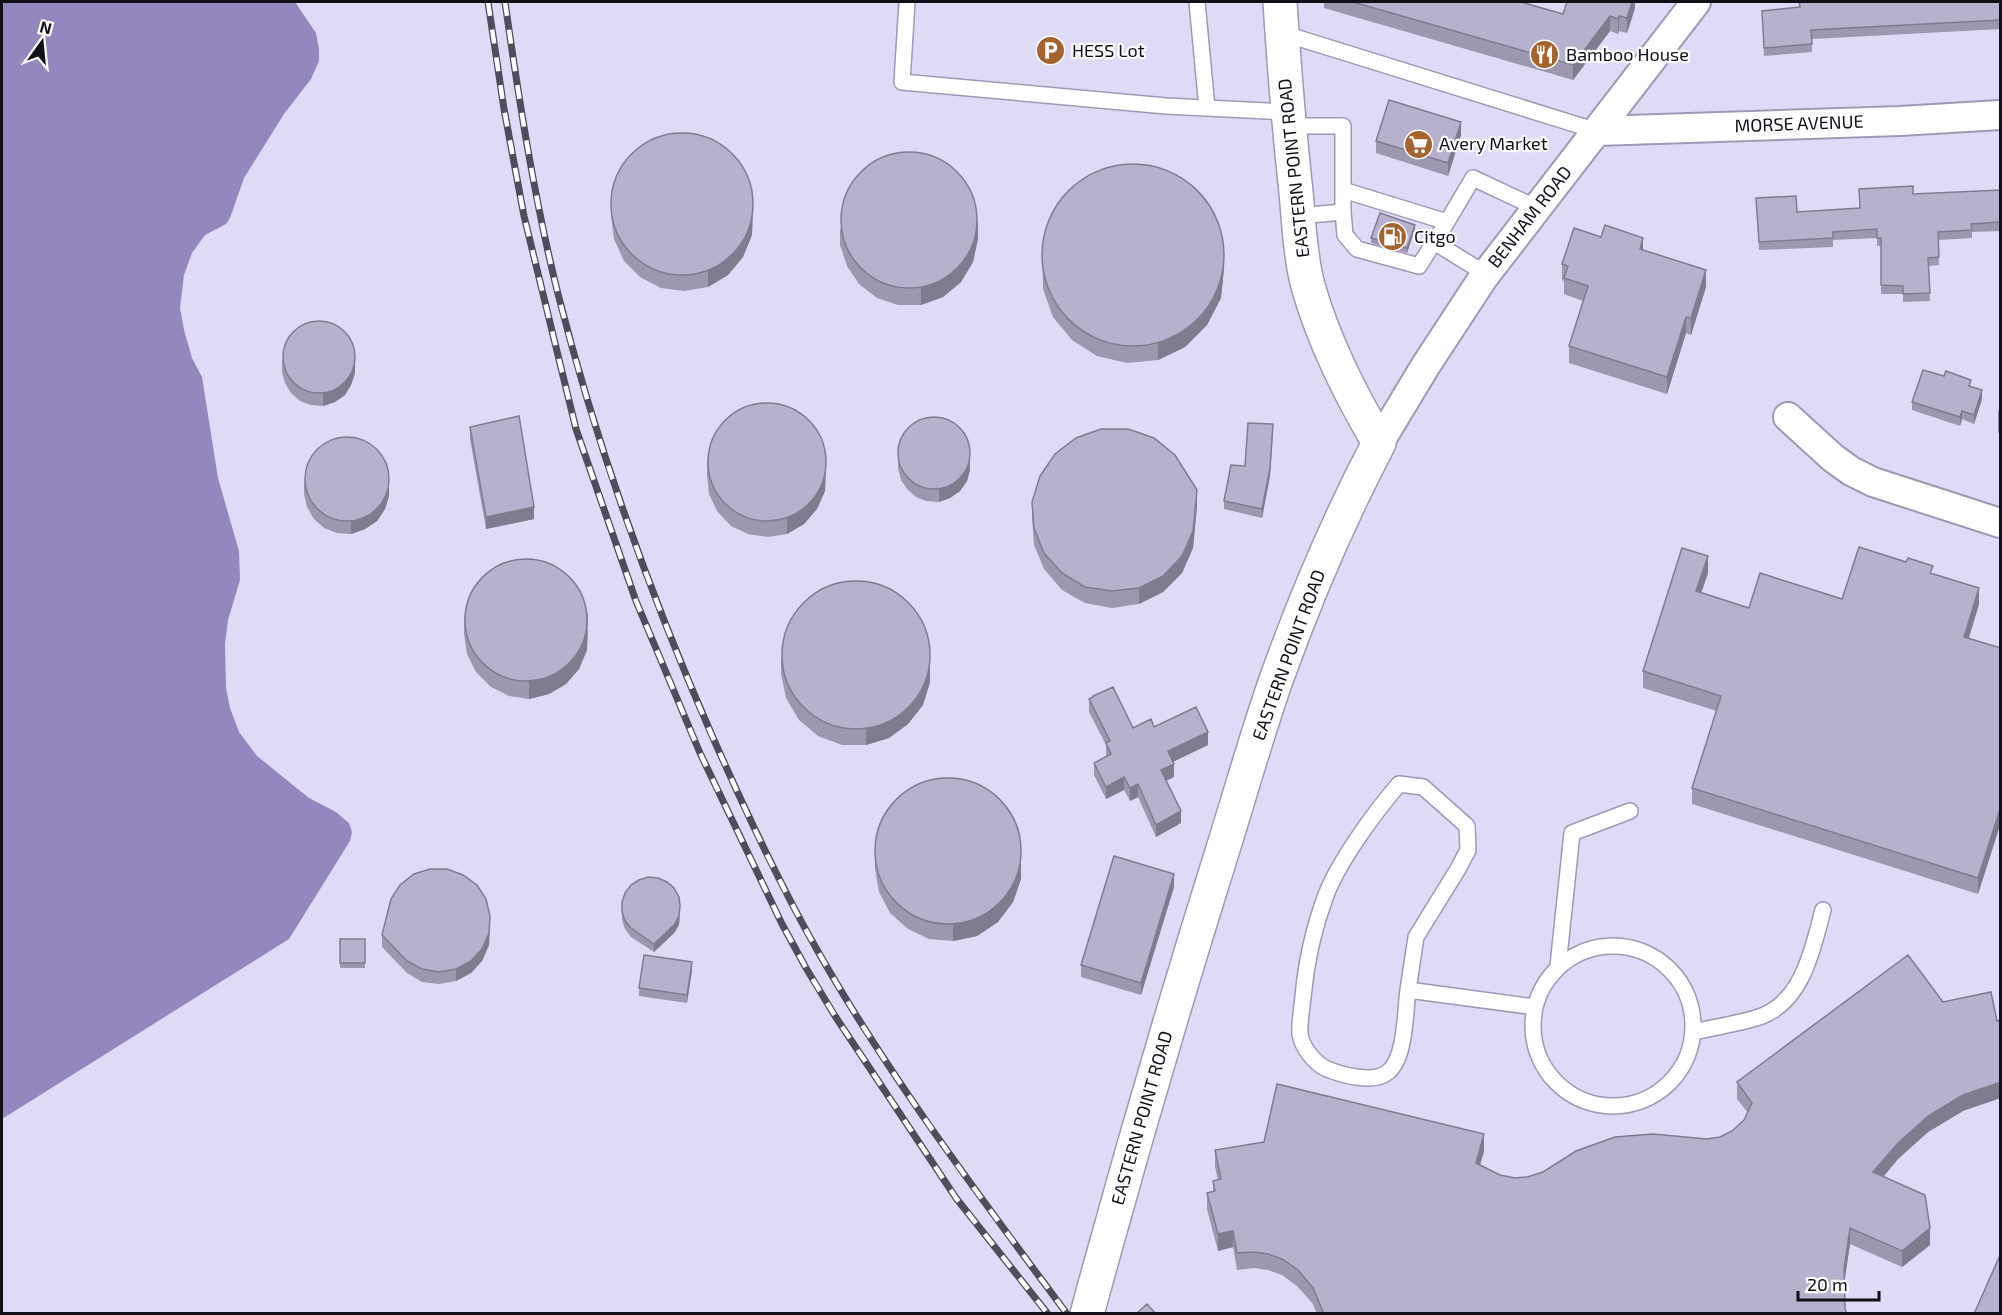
<svg xmlns="http://www.w3.org/2000/svg" width="2002" height="1315" font-family="'Exo 2',sans-serif">
<style>
.water{fill:#9487bd}
.lines{fill:none;stroke-linecap:round;stroke-linejoin:round}
.lane-casing{stroke:#9f99b4;stroke-width:18}
.street-casing{stroke:#9f99b4;stroke-width:32}
.secondary-casing{stroke:#9f99b4;stroke-width:36}
.lane{stroke:#fff;stroke-width:15}
.street{stroke:#fff;stroke-width:28}
.secondary{stroke:#fff;stroke-width:33}
.rail-casing{stroke:#4f4c5b;stroke-width:7}
.rail{stroke:#fff;stroke-width:4.5;stroke-dasharray:14;stroke-linecap:butt}
.wall{fill:#9d98b0}
.shaded-wall{fill:#807c90}
.building{fill:#b7b1cd;stroke:#807c90;stroke-width:1.5}
.labels{text-anchor:middle;stroke-width:4.5;stroke-linejoin:round;paint-order:stroke}
.poi-label{font-size:18px;fill:#110f18;stroke:#fff;text-anchor:start}
.street-label{font-size:18px;fill:#110f18;stroke:#fff}
</style>
<rect width="100%" height="100%" fill="#dfdaf6"/>
<path class="water" d="M 2,2 L 295,2 L 316,33 L 319,49 L 319,61 L 311,79 L 284,114 L 244,178 L 230,218 L 226,224 L 205,235 L 192,253 L 184,275 L 180,308 L 184,330 L 192,358 L 202,377 L 218,478 L 239,551 L 240,580 L 228,620 L 225,644 L 226,688 L 230,708 L 239,732 L 257,756 L 309,798 L 336,812 L 349,823 L 352,832 L 350,841 L 289,939 L 2,1119 Z"/>
<g class="lines">
<defs>
<path id="lane" d="M 907,2 L 902,82 L 1166,106 L 1287,112
M 1197,2 L 1207,108
M 1282,33 L 1597,131
M 1289,126 L 1343,126 L 1343,212 L 1298,216
M 1343,190 L 1447,222 L 1473,178 L 1537,208
M 1343,212 L 1345,235 L 1357,249 L 1419,266 L 1447,222
M 1434,242 L 1486,274
M1533 1026a80 80 0 1 1 160 0a80 80 0 1 1-160 0Z
M 1558,966 L 1572,833 L 1630,811
M 1408,990 C 1405,1011 1406,1058 1388,1072 C 1374,1084 1342,1075 1327,1069 C 1314,1063 1302,1047 1300,1034 C 1299,1022 1302,1009 1303,997 C 1306,963 1314,927 1326,895 C 1339,861 1375,812 1399,784 L 1423,787 L 1467,826 L 1468,850 L 1458,869 L 1416,937 L 1408,990 L 1535,1007
M 1694,1032 C 1714,1027 1743,1023 1762,1016 C 1803,1000 1813,948 1823,910"/>
<path id="street" d="M 1597,131 L 1900,121 L 2000,115
M 1788,417 L 1833,458 L 1851,471 L 1873,482 L 2000,523
M 1379,443 L 1426,365 L 1483,278 L 1696,2"/>
<path id="secondary" d="M 1087,1314 C 1129,1159 1174,1005 1222,852 C 1240,795 1256,737 1276,680 C 1305,599 1339,519 1379,443 C 1350,393 1324,342 1308,286 C 1300,256 1299,223 1296,192 C 1289,128 1284,65 1280,2"/>
</defs>
<use href="#lane" class="lane-casing"/>
<use href="#street" class="street-casing"/>
<use href="#secondary" class="secondary-casing"/>
<use href="#lane" class="lane"/>
<use href="#street" class="street"/>
<use href="#secondary" class="secondary"/>
<defs>
<path id="rail" d="M 488,2 L 504,109 L 524,216 L 576,429 L 636,601 L 700,753 L 782,924 L 806,968 L 835,1016 L 956,1198 L 1048,1314
M 505,2 C 519,100 534,198 558,294 C 597,447 650,595 714,740 C 745,810 778,881 816,948 C 889,1077 979,1195 1067,1314"/>
</defs>
<use href="#rail" class="rail-casing"/>
<use href="#rail" class="rail"/>
</g>
<path class="wall" d="M 1324,2 L 1521,2 L 1563,14 L 1635,2 L 1635,8 L 1627,33 L 1619,31 L 1618,34 L 1610,31 L 1573,80 L 1324,8 Z
M 1799,2 L 2001,2 L 2001,29 L 1812,39 L 1812,52 L 1764,56 L 1762,11 L 1799,7 Z
M 1461,135 L 1448,176 L 1376,153 L 1376,141 Z
M 1859,189 L 1913,194 L 2001,190 L 2001,231 L 1972,232 L 1972,238 L 1938,240 L 1939,265 L 1928,266 L 1930,301 L 1903,302 L 1903,294 L 1881,294 L 1881,246 L 1877,246 L 1877,238 L 1833,240 L 1833,247 L 1759,250 L 1756,198 L 1797,212 L 1859,208 Z
M 611,200 L 753,212 L 752,235 L 743,257 L 728,275 L 708,287 L 684,291 L 661,288 L 640,277 L 624,261 L 614,239 L 611,216 Z
M 840,229 L 978,239 L 973,262 L 961,282 L 943,297 L 921,305 L 898,305 L 877,298 L 859,284 L 847,266 L 840,245 Z
M 1415,229 L 1407,253 L 1371,243 L 1371,238 Z
M 1042,243 L 1224,268 L 1221,298 L 1207,325 L 1185,347 L 1158,360 L 1127,363 L 1097,356 L 1072,340 L 1053,317 L 1043,289 Z
M 1643,251 L 1706,287 L 1691,335 L 1686,333 L 1667,394 L 1569,363 L 1569,346 L 1583,301 L 1564,294 L 1564,281 L 1562,280 L 1562,264 Z
M 282,360 L 355,373 L 351,385 L 345,395 L 335,402 L 323,406 L 311,405 L 300,401 L 291,393 L 285,383 L 282,372 Z
M 1971,387 L 1982,399 L 1974,424 L 1962,419 L 1960,426 L 1912,410 L 1912,402 Z
M 1999,411 L 2001,411 L 2001,441 L 1999,441 Z
M 470,427 L 534,519 L 486,529 L 470,439 Z
M 1273,433 L 1270,476 L 1262,518 L 1224,509 L 1224,501 L 1245,466 Z
M 898,456 L 970,470 L 967,481 L 960,491 L 950,498 L 939,502 L 926,501 L 916,497 L 907,489 L 901,480 L 898,468 Z
M 707,458 L 826,471 L 825,491 L 817,509 L 804,524 L 787,534 L 768,537 L 748,534 L 731,526 L 717,511 L 709,494 L 707,475 Z
M 304,481 L 389,496 L 385,509 L 377,521 L 365,529 L 351,534 L 337,533 L 324,528 L 314,519 L 307,507 L 304,494 Z
M 1032,502 L 1197,506 L 1193,548 L 1182,573 L 1163,592 L 1139,604 L 1112,608 L 1085,603 L 1062,590 L 1044,569 L 1034,545 L 1032,518 Z
M 1708,573 L 1701,593 L 1749,608 L 1842,599 L 1933,573 L 1979,604 L 1969,638 L 2001,648 L 2001,822 L 1978,894 L 1692,804 L 1692,788 L 1717,711 L 1643,688 L 1643,671 Z
M 464,617 L 588,630 L 587,650 L 579,669 L 566,684 L 549,694 L 529,699 L 509,696 L 491,687 L 476,672 L 467,654 L 464,634 Z
M 781,657 L 930,682 L 923,705 L 908,724 L 889,738 L 866,745 L 842,745 L 818,736 L 799,720 L 786,698 L 781,674 Z
M 1093,696 L 1133,728 L 1154,727 L 1208,745 L 1173,762 L 1174,777 L 1166,781 L 1181,823 L 1156,837 L 1138,797 L 1130,801 L 1124,790 L 1106,799 L 1094,775 L 1094,763 L 1106,756 L 1106,745 L 1089,712 L 1089,699 L 1093,697 Z
M 875,852 L 1021,879 L 1013,902 L 998,922 L 977,936 L 953,941 L 929,939 L 908,929 L 890,913 L 879,892 L 875,869 Z
M 1174,887 L 1141,995 L 1081,977 L 1081,965 Z
M 622,902 L 680,915 L 679,925 L 674,933 L 654,952 L 631,937 L 625,929 L 622,920 Z
M 490,929 L 489,945 L 482,961 L 471,973 L 456,981 L 439,984 L 422,982 L 407,973 L 382,947 L 382,935 Z
M 340,939 L 365,939 L 365,968 L 340,968 Z
M 692,970 L 687,1003 L 639,996 L 639,988 Z
M 1737,1082 L 1963,1111 L 1928,1132 L 1898,1159 L 1883,1177 L 1930,1245 L 1902,1267 L 1850,1244 L 1844,1282 L 1845,1309 L 1847,1314 L 1317,1314 L 1313,1304 L 1297,1286 L 1282,1275 L 1268,1270 L 1254,1268 L 1237,1270 L 1233,1247 L 1218,1251 L 1207,1209 L 1207,1193 L 1213,1191 L 1213,1181 L 1218,1180 L 1215,1167 L 1215,1150 L 1484,1151 L 1480,1165 L 1500,1175 L 1515,1178 L 1527,1177 L 1720,1137 L 1732,1131 L 1744,1120 L 1748,1113 L 1737,1099 Z"/>
<path class="shaded-wall" d="M 1632,2 L 1635,2 L 1635,8 L 1627,33 L 1627,18 Z
M 1610,16 L 1610,31 L 1573,80 L 1573,65 Z
M 1619,16 L 1619,31 L 1618,34 L 1618,19 Z
M 1461,122 L 1461,135 L 1448,176 L 1448,163 Z
M 753,196 L 752,235 L 743,257 L 728,275 L 708,287 L 708,270 Z
M 978,222 L 978,239 L 973,262 L 961,282 L 943,297 L 921,305 L 921,288 Z
M 1415,225 L 1415,229 L 1407,253 L 1407,248 Z
M 1643,238 L 1643,254 L 1640,249 Z
M 1224,251 L 1224,268 L 1221,298 L 1207,325 L 1185,347 L 1158,360 L 1158,343 Z
M 1706,270 L 1706,287 L 1691,335 L 1691,318 Z
M 1686,317 L 1686,333 L 1667,394 L 1667,377 Z
M 355,360 L 355,373 L 351,385 L 345,395 L 335,402 L 323,406 L 323,393 Z
M 1982,390 L 1982,399 L 1974,424 L 1974,415 Z
M 1962,411 L 1962,419 L 1960,426 L 1960,417 Z
M 1273,424 L 1270,476 L 1262,518 L 1262,509 Z
M 826,455 L 825,491 L 817,509 L 804,524 L 787,534 L 787,517 Z
M 970,457 L 970,470 L 967,481 L 960,491 L 950,498 L 939,502 L 939,489 Z
M 389,483 L 389,496 L 385,509 L 377,521 L 365,529 L 351,534 L 351,521 Z
M 1197,490 L 1197,506 L 1193,548 L 1182,573 L 1163,592 L 1139,604 L 1139,588 Z
M 534,507 L 534,519 L 486,529 L 486,517 Z
M 1708,556 L 1708,573 L 1696,608 L 1696,591 Z
M 1979,588 L 1979,604 L 1964,653 L 1964,637 Z
M 588,613 L 587,650 L 579,669 L 566,684 L 549,694 L 529,699 L 529,682 Z
M 930,666 L 930,682 L 923,705 L 908,724 L 889,738 L 866,745 L 866,729 Z
M 1208,732 L 1208,745 L 1168,764 L 1168,751 Z
M 1174,764 L 1174,777 L 1161,783 L 1161,770 Z
M 1124,777 L 1124,790 L 1106,799 L 1106,787 Z
M 1138,784 L 1138,797 L 1130,801 L 1130,788 Z
M 2001,806 L 2001,822 L 1978,894 L 1978,878 Z
M 1181,811 L 1181,823 L 1156,837 L 1156,825 Z
M 1021,863 L 1021,879 L 1013,902 L 998,922 L 977,936 L 953,941 L 953,925 Z
M 1174,874 L 1174,887 L 1141,995 L 1141,983 Z
M 680,906 L 679,925 L 674,933 L 654,952 L 654,944 Z
M 490,916 L 489,945 L 482,961 L 471,973 L 456,981 L 456,969 Z
M 692,962 L 692,970 L 687,1003 L 687,995 Z
M 2001,1082 L 2001,1098 L 1963,1111 L 1928,1132 L 1898,1159 L 1873,1189 L 1873,1172 L 1898,1143 L 1928,1116 L 1963,1095 Z
M 1484,1134 L 1484,1151 L 1476,1179 L 1476,1163 Z
M 1850,1228 L 1850,1244 L 1844,1285 L 1844,1269 Z
M 1930,1228 L 1930,1245 L 1902,1267 L 1902,1251 Z
M 1233,1231 L 1233,1247 L 1218,1251 L 1218,1234 Z"/>
<path class="building" d="M 1353,2 L 1521,2 L 1563,14 L 1567,2 L 1632,2 L 1627,18 L 1619,16 L 1618,19 L 1610,16 L 1573,65 Z
M 1799,2 L 2001,2 L 2001,20 L 1811,30 L 1812,44 L 1764,48 L 1762,11 L 1800,7 Z
M 1389,100 L 1461,122 L 1448,163 L 1376,141 Z
M611 204a71 71 0 1 1 142 0a71 71 0 1 1-142 0Z
M841 220a68 68 0 1 1 136 0a68 68 0 1 1-136 0Z
M1042 255a91 91 0 1 1 182 0a91 91 0 1 1-182 0Z
M 1913,186 L 1913,194 L 2001,190 L 2001,222 L 1971,224 L 1972,230 L 1938,232 L 1939,257 L 1928,258 L 1930,293 L 1903,294 L 1903,286 L 1881,285 L 1881,238 L 1877,238 L 1877,229 L 1833,232 L 1833,238 L 1759,242 L 1756,198 L 1796,196 L 1797,212 L 1860,208 L 1859,189 Z
M 1380,213 L 1415,225 L 1407,248 L 1371,238 Z
M 1605,225 L 1643,238 L 1640,249 L 1706,270 L 1691,318 L 1686,317 L 1667,377 L 1569,346 L 1588,286 L 1564,278 L 1568,266 L 1562,264 L 1574,228 L 1601,237 Z
M283 357a36 36 0 1 1 72 0a36 36 0 1 1-72 0Z
M 1923,370 L 1944,376 L 1946,371 L 1971,380 L 1969,386 L 1982,390 L 1974,415 L 1962,411 L 1960,417 L 1912,402 Z
M708 462a59 59 0 1 1 118 0a59 59 0 1 1-118 0Z
M 1999,411 L 2001,411 L 2001,432 L 1999,432 Z
M 519,416 L 534,507 L 486,517 L 470,427 Z
M898 453a36 36 0 1 1 72 0a36 36 0 1 1-72 0Z
M 1248,423 L 1273,424 L 1270,468 L 1262,509 L 1224,501 L 1231,465 L 1245,466 Z
M 1101,429 L 1128,429 L 1154,438 L 1175,455 L 1197,490 L 1193,531 L 1182,556 L 1163,576 L 1139,588 L 1112,591 L 1085,587 L 1062,573 L 1044,553 L 1034,528 L 1032,502 L 1040,476 L 1055,454 L 1076,438 Z
M305 479a42 42 0 1 1 84 0a42 42 0 1 1-84 0Z
M 1859,547 L 1906,562 L 1908,558 L 1933,566 L 1930,573 L 1979,588 L 1964,637 L 2001,648 L 2001,806 L 1978,878 L 1692,788 L 1721,696 L 1643,671 L 1682,548 L 1708,556 L 1696,591 L 1749,608 L 1760,573 L 1842,599 Z
M465 620a61 61 0 1 1 122 0a61 61 0 1 1-122 0Z
M782 655a74 74 0 1 1 148 0a74 74 0 1 1-148 0Z
M 1113,687 L 1133,728 L 1151,719 L 1154,727 L 1196,707 L 1208,732 L 1168,751 L 1174,764 L 1161,770 L 1181,811 L 1156,825 L 1138,784 L 1130,788 L 1124,777 L 1106,787 L 1094,763 L 1111,754 L 1106,743 L 1110,741 L 1089,699 L 1093,697 L 1093,696 Z
M875 851a73 73 0 1 1 146 0a73 73 0 1 1-146 0Z
M 1114,856 L 1174,874 L 1141,983 L 1081,965 Z
M 430,869 L 447,869 L 463,875 L 477,885 L 486,899 L 490,916 L 489,933 L 482,949 L 471,961 L 456,969 L 439,972 L 422,969 L 407,961 L 382,935 L 391,899 L 400,885 L 414,874 Z
M 648,877 L 658,878 L 667,882 L 674,888 L 679,897 L 680,906 L 679,916 L 674,925 L 654,944 L 631,928 L 625,921 L 622,912 L 622,902 L 625,893 L 631,885 L 639,880 Z
M 340,939 L 365,939 L 365,963 L 340,963 Z
M 644,955 L 692,962 L 687,995 L 639,988 Z
M 1908,955 L 1943,1002 L 1991,992 L 1997,1021 L 2001,1020 L 2001,1082 L 1963,1095 L 1928,1116 L 1898,1143 L 1873,1172 L 1925,1195 L 1930,1228 L 1902,1251 L 1850,1228 L 1844,1269 L 1845,1309 L 1847,1314 L 1324,1314 L 1313,1288 L 1297,1269 L 1282,1259 L 1268,1254 L 1254,1252 L 1237,1253 L 1233,1231 L 1218,1234 L 1207,1193 L 1215,1191 L 1213,1181 L 1221,1179 L 1215,1150 L 1264,1142 L 1277,1084 L 1484,1134 L 1476,1163 L 1500,1175 L 1515,1178 L 1527,1177 L 1543,1172 L 1576,1151 L 1615,1137 L 1653,1134 L 1707,1139 L 1720,1137 L 1732,1131 L 1744,1120 L 1752,1103 L 1737,1082 Z
M 2001,1253 L 2001,1314 L 1974,1314 Z
M 1147,1304 L 1156,1314 L 1136,1314 Z"/>
<defs>
<symbol id="parking-disc" viewBox="-11 -11 22 22"><circle r="9.5" fill="#a56330" stroke="#fff"/><path d="M-3.5-5.5H1a3.5 3.5 0 0 1 0 7H-1V5.5H-3.5ZM-1-3.4V-.6H.8a1.4 1.4 0 0 0 0-2.8Z" fill="#fff"/></symbol>
<symbol id="restaurant-disc" viewBox="-11 -11 22 22"><circle r="9.5" fill="#a56330" stroke="#fff"/><path d="M-5-6h1v4h1v-4h1v4h1v-4h1v5L-1.5 .5V6h-2V.5L-5-1ZM5-6V6H3V1.5H1.5Q1.5-4 5-6Z" fill="#fff"/></symbol>
<symbol id="supermarket-disc" viewBox="-11 -11 22 22"><circle r="9.5" fill="#a56330" stroke="#fff"/><path d="M-6-5.5h2.5l.6 2H6L4.5 2H-2.5L-4.4-4H-6ZM-1.5 3.2a1.3 1.3 0 1 0 .1 0ZM3 3.2a1.3 1.3 0 1 0 .1 0Z" fill="#fff"/></symbol>
<symbol id="fuel-disc" viewBox="-11 -11 22 22"><circle r="9.5" fill="#a56330" stroke="#fff"/><path d="M-5.5-6h7V0h2V4h1.3V-2.5L3-4.5l.8-.8L6-3V5H2.5V1h-1V6h-7ZM-4.2-4.7v3.2H.2V-4.7Z" fill="#fff"/></symbol>
</defs>
<g fill-rule="evenodd">
<use href="#parking-disc" x="1034" y="34" width="33" height="33"/>
<use href="#restaurant-disc" x="1528" y="38" width="33" height="33"/>
<use href="#supermarket-disc" x="1402" y="128" width="33" height="33"/>
<use href="#fuel-disc" x="1376" y="220" width="33" height="33"/>
</g>
<g class="labels">
<g class="poi-label">
<text x="1072" y="57">HESS Lot</text>
<text x="1566" y="61">Bamboo House</text>
<text x="1439" y="150">Avery Market</text>
<text x="1414" y="243">Citgo</text>
</g>
<g class="street-label">
<text transform="translate(1799 124) rotate(-2)" y="6">MORSE AVENUE</text>
<text transform="translate(1294 168) rotate(-96)" y="6">EASTERN POINT ROAD</text>
<text transform="translate(1530 217) rotate(-52)" y="6">BENHAM ROAD</text>
<text transform="translate(1289 655) rotate(-70)" y="6">EASTERN POINT ROAD</text>
<text transform="translate(1142 1118) rotate(-74)" y="6">EASTERN POINT ROAD</text>
</g>
</g>
<rect width="2002" height="1315" fill="none" stroke="#110f18" stroke-width="6"/>
<g transform="translate(42 42) rotate(15)" stroke="#ffffff" stroke-width="4.5" paint-order="stroke">
<path d="M0-4.5L10 22L0 15L-10 22Z" fill="#110f18"/>
<text y="-9" font-size="16" font-weight="bold" text-anchor="middle" fill="#110f18">N</text>
</g>
<path d="M1798 1291v9h81v-9" fill="none" stroke="#110f18" stroke-width="3"/>
<text x="1807" y="1291" font-size="18" fill="#110f18" stroke="#ffffff" stroke-width="4.5" paint-order="stroke">20 m</text>
</svg>
